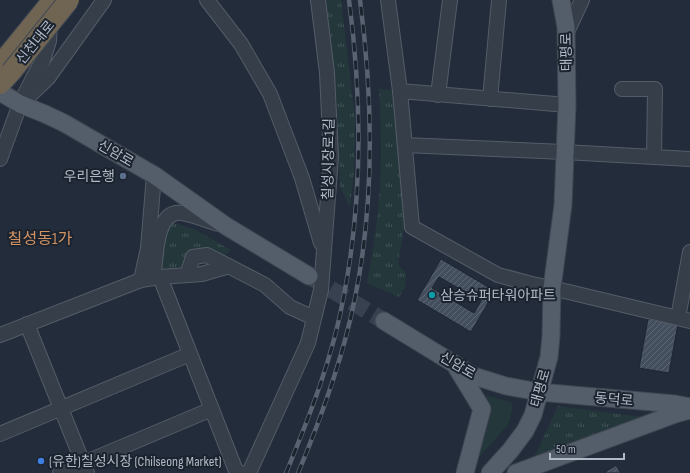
<svg xmlns="http://www.w3.org/2000/svg" width="690" height="473" font-family="'Sofia Sans Condensed','Noto Sans KR',sans-serif">
<style>
.grass{fill:url(#grass-tufts)}
.garden{fill:#24383b}
.building{fill:url(#building-hatch);stroke:#1d2531;fill-rule:evenodd}
.lines{fill:none;stroke-linecap:round;stroke-linejoin:round}
.major-tunnel{stroke:#38414f;stroke-width:17;stroke-dasharray:17 8;stroke-linecap:butt}
.minor-casing{stroke:#545c68;stroke-width:16}
.major-casing{stroke:#3f4753;stroke-width:19}
.highway-casing{stroke:#414955;stroke-width:22}
.minor{stroke:#363e4a;stroke-width:14}
.major{stroke:#545d6a;stroke-width:17}
.highway{stroke:#706553;stroke-width:20}
.rail-casing{stroke:#586271;stroke-width:4.5}
.rail{stroke:#1b232f;stroke-width:3;stroke-dasharray:9;stroke-linecap:butt}
.highway-bridge-casing{stroke:#414955;stroke-width:22;stroke-linecap:butt}
.highway-bridge{stroke:#706553;stroke-width:20}
.service-dot{fill:#5c6f8a;stroke:#1b232f;stroke-width:1.5}
.culture-dot{fill:#0f9aa8;stroke:#1b232f;stroke-width:1.5}
.shop-dot{fill:#3f7fe0;stroke:#1b232f;stroke-width:1.5}
.labels{text-anchor:middle;stroke-width:4;stroke-linejoin:round;paint-order:stroke}
.street-label{font-size:14px;fill:#b1b9c6;stroke:#1b232f}
.poi-label{font-size:14px;fill:#b1b9c6;stroke:#1b232f;text-anchor:start}
.quarter-label{font-size:16px;fill:#d09262;stroke:#1b232f}
</style>
<defs>
<pattern id="grass-tufts" width="24" height="20" patternUnits="userSpaceOnUse"><rect width="24" height="20" fill="#24383b"/><path d="M3 7l-1-3M5 7V3M7 7l1-3M15 17l-1-3M17 17v-4M19 17l1-3" fill="none" stroke="#415356"/></pattern>
<pattern id="building-hatch" width="6" height="6" patternUnits="userSpaceOnUse"><rect width="6" height="6" fill="#444f5e"/><path d="M-1 1l2-2M0 6l6-6M5 7l2-2" fill="none" stroke="#5d6674"/></pattern>
</defs>
<rect width="100%" height="100%" fill="#232c3a"/>
<path class="grass" d="M 326,0 L 341,0 L 355,118 L 354,171 L 350,207 L 340,187 L 337,102 Z
M 379,89 L 393,90 L 405,222 L 398,265 L 406,273 L 405,287 L 399,297 L 367,283 C 372,255 377,227 379,199 C 382,162 381,125 379,89 Z
M 171,222 L 194,229 L 231,250 L 221,259 L 154,272 L 164,234 Z
M 558,406 L 641,417 L 535,456 Z"/>
<path class="garden" d="M 485,395 L 511,402 L 513,407 L 508,425 L 474,463 C 481,444 498,413 485,395 Z"/>
<path class="building" d="M 441,259 L 495,291 L 471,332 L 417,300 ZM 439,277 L 481,301 L 474,313 L 432,288 Z
M 648,319 L 678,324 L 669,373 L 639,368 Z
M 616,465 L 621,473 L 604,473 Z"/>
<g class="lines">
<path class="major-tunnel" d="M 309,276 L 384,321"/>
<defs>
<path id="minor" d="M 207,0 L 241,44 L 270,94 L 302,178 L 321,243
M 388,0 L 400,91 L 412,227 L 498,275 L 532,284 L 552,288 L 690,321
M 566,34 L 582,0
M 622,89 L 655,89 L 654,157
M 400,91 L 567,105
M 438,95 L 450,0
M 26,99 L 48,78 L 104,0
M 490,99 L 499,0
M 405,145 L 564,152 L 690,159
M 0,159 L 20,104 L 33,78 L 43,60 L 49,41 L 50,21
M 187,275 L 193,257 L 207,255 L 265,285 L 290,307 L 314,318
M 160,277 L 236,471 L 241,473
M 141,280 L 148,248 L 154,175
M 142,280 L 154,272 C 156,255 156,209 182,213 C 194,215 206,220 218,224
M 678,318 L 690,252
M 27,324 L 87,473
M 0,335 L 141,280 L 160,277 L 202,274 L 229,266
M 0,434 L 190,354
M 60,473 L 212,409
M 249,473 L 308,343 L 321,290 L 331,157 L 327,73 L 318,0"/>
<path id="major" d="M 0,92 L 20,104 L 45,114 L 64,123 L 154,175 L 226,226 L 309,276
M 384,321 L 474,376 L 506,386 L 539,392 L 675,404 L 690,407
M 457,368 L 482,409 L 465,473
M 490,473 L 510,451 L 525,431 L 533,415 L 549,357 L 551,336 L 552,288 L 563,205 L 567,105 L 566,27 L 561,0
M 516,473 L 675,414 L 690,410"/>
<path id="highway" d="M 0,65 L 53,0
M 0,84 L 11,72"/>
</defs>
<use href="#minor" class="minor-casing"/>
<use href="#major" class="major-casing"/>
<use href="#highway" class="highway-casing"/>
<use href="#minor" class="minor"/>
<use href="#major" class="major"/>
<use href="#highway" class="highway"/>
<defs>
<path id="rail" d="M 286,473 C 310,415 333,357 344,295 C 363,197 362,98 349,0
M 298,473 C 322,416 343,358 355,298 C 375,200 373,99 360,0"/>
</defs>
<use href="#rail" class="rail-casing"/>
<use href="#rail" class="rail"/>
<defs>
<path id="highway-bridge" d="M 11,72 L 69,0"/>
</defs>
<use href="#highway-bridge" class="highway-bridge-casing"/>
<use href="#highway-bridge" class="highway-bridge"/>
</g>
<circle class="service-dot" cx="123" cy="176" r="4"/>
<circle class="culture-dot" cx="432" cy="295" r="4"/>
<circle class="shop-dot" cx="41" cy="461" r="4"/>
<g class="labels">
<g class="street-label">
<text transform="translate(35 42) rotate(-51)" y="5">신천대로</text>
<text transform="translate(566 52) rotate(-91)" y="5">태평로</text>
<text transform="translate(116 153) rotate(30)" y="5">신암로</text>
<text transform="translate(328 159) rotate(-89)" y="5">칠성시장로1길</text>
<text transform="translate(458 365) rotate(30)" y="5">신암로</text>
<text transform="translate(540 388) rotate(-74)" y="5">태평로</text>
<text transform="translate(614 399) rotate(5)" y="5">동덕로</text>
</g>
<g class="poi-label">
<text x="115" y="181" text-anchor="end">우리은행</text>
<text x="440" y="300">삼승슈퍼타워아파트</text>
<text x="49" y="466">(유한)칠성시장 (Chilseong Market)</text>
</g>
<g class="quarter-label">
<text x="40" y="244">칠성동1가</text>
</g>
</g>
<path d="M550 453v6h74v-6" fill="none" stroke="#b1b9c6" stroke-width="2"/>
<text x="556" y="453" font-size="12" fill="#b1b9c6" stroke="#1b232f" stroke-width="3" paint-order="stroke">50 m</text>
</svg>
